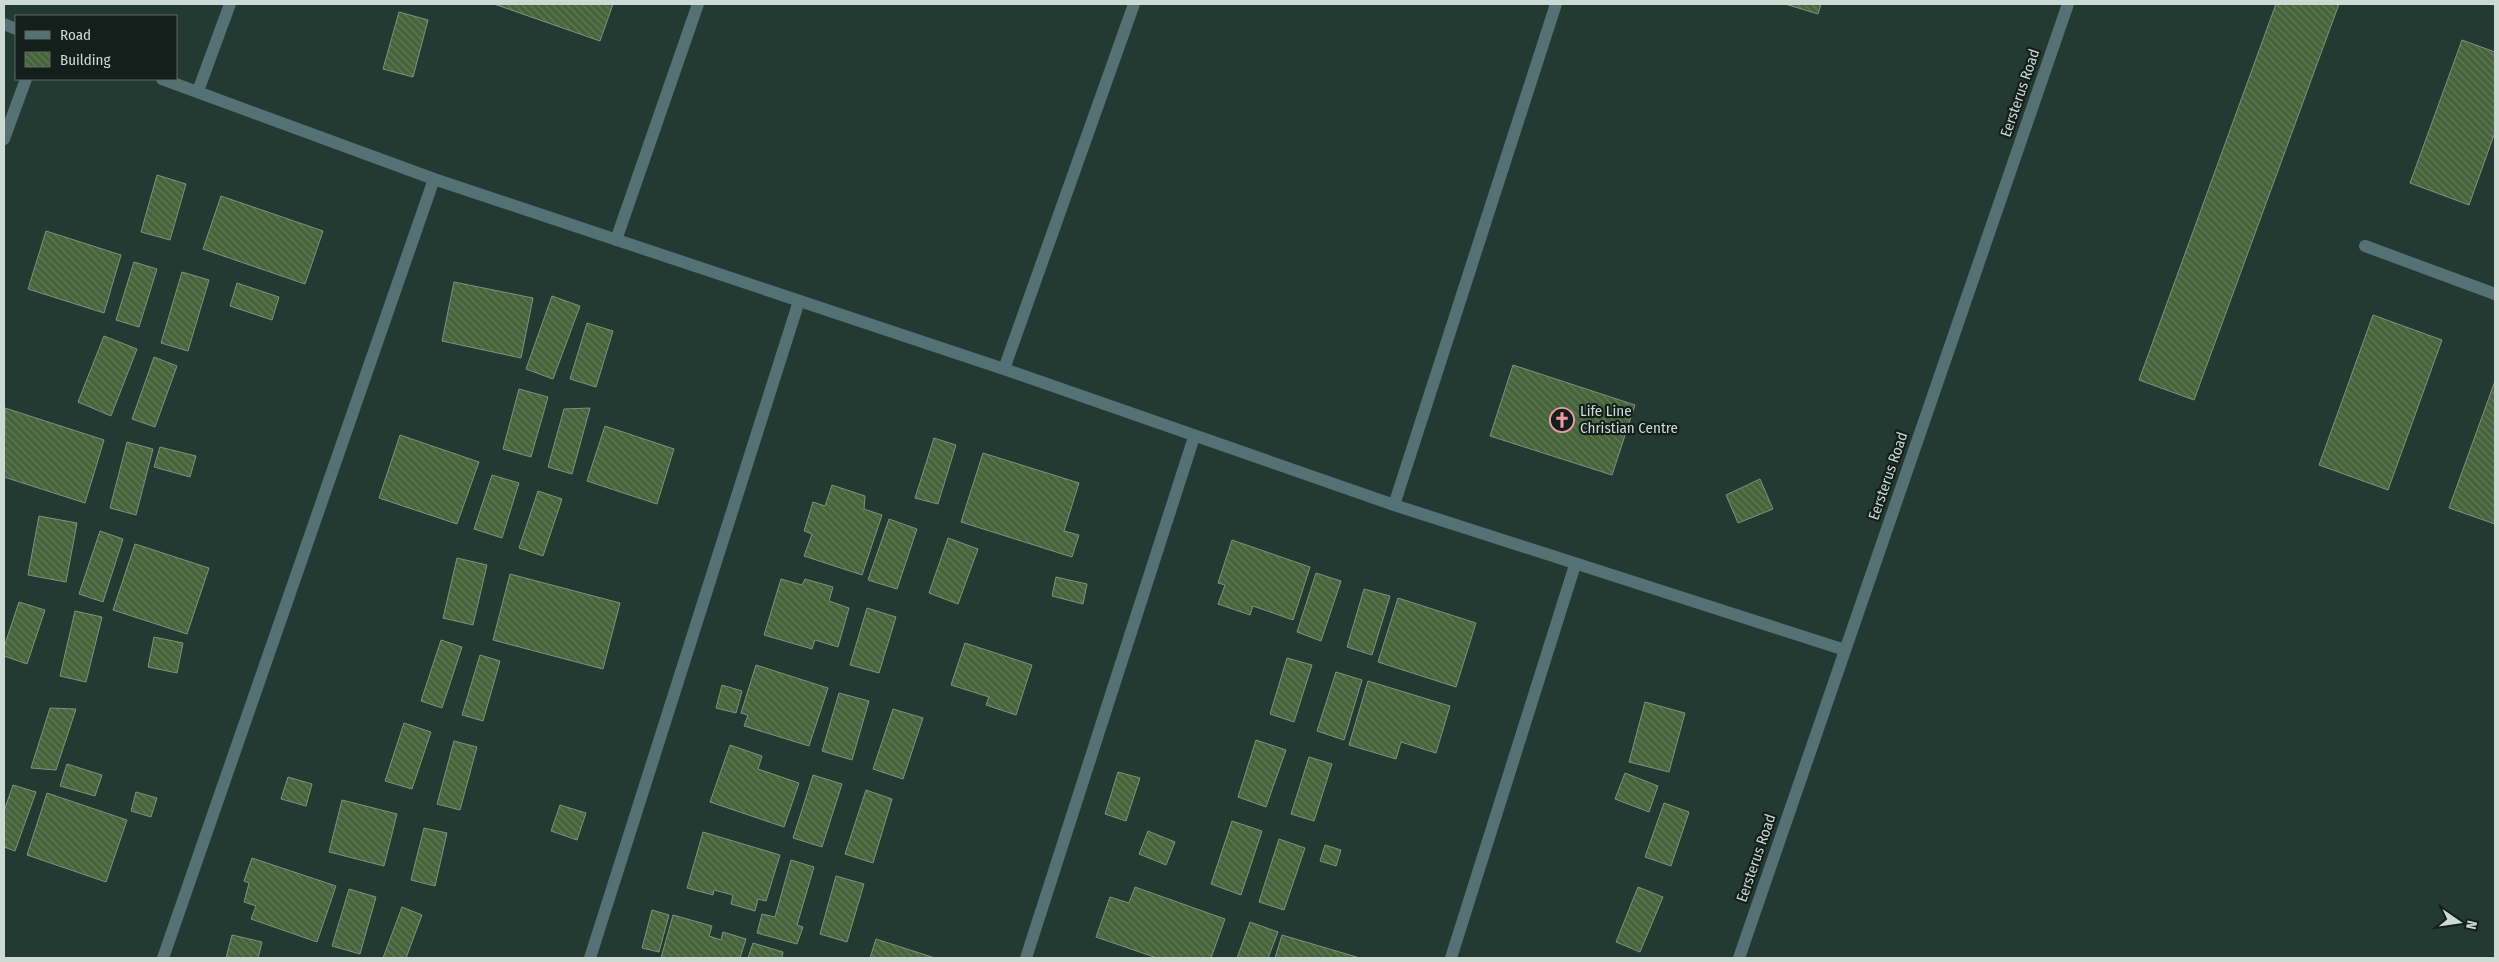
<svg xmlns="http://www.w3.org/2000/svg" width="2499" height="962" font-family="'Fira Sans Condensed',sans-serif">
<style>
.building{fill:url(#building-back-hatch);stroke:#82907d}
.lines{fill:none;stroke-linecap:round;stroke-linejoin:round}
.minor{stroke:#557173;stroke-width:12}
.labels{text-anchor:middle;stroke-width:4.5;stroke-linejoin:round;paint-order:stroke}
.street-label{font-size:15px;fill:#ccdad4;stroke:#141f1b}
.poi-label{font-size:15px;fill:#ccdad4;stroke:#141f1b;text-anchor:start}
</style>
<defs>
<pattern id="building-back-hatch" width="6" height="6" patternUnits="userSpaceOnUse" patternTransform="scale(1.25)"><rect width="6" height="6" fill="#46643b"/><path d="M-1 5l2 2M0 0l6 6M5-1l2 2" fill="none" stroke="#607a56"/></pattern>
</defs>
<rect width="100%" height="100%" fill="#223a32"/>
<path class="building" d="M 494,4 L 613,4 L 600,41 Z
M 1785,4 L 1821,4 L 1818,14 Z
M 2276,4 L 2339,4 L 2194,400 L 2139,380 Z
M 399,12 L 428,20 L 413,77 L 383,69 Z
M 2462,40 L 2495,52 L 2495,132 L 2469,205 L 2410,183 Z
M 157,175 L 186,184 L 170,240 L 141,232 Z
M 221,196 L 323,231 L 305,284 L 203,249 Z
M 46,231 L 121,255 L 104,313 L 28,289 Z
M 134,262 L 157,269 L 139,327 L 116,320 Z
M 182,272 L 209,280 L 188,351 L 161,343 Z
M 454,282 L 533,298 L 521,358 L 442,341 Z
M 237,283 L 279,297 L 272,320 L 230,306 Z
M 552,296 L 580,306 L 553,379 L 526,369 Z
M 2373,315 L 2442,340 L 2388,490 L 2319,465 Z
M 587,323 L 613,331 L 596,387 L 570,379 Z
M 104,336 L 137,349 L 111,416 L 78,402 Z
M 154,357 L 177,366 L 155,427 L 132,419 Z
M 1513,365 L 1635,405 L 1612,475 L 1490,436 Z
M 2495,381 L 2495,524 L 2449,508 Z
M 519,389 L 548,397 L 531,457 L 503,449 Z
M 5,408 L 104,440 L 85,503 L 4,477 Z
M 590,408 L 572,474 L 548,467 L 564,409 Z
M 605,426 L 674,449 L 657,504 L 587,481 Z
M 400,435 L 479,462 L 457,524 L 379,498 Z
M 934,438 L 956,445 L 938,504 L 915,498 Z
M 127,442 L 153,449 L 136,515 L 110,508 Z
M 160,447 L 196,456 L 190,477 L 154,467 Z
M 983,453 L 1079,483 L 1064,531 L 1079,535 L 1072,557 L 961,522 Z
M 492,475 L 519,483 L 502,538 L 474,529 Z
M 1760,479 L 1773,509 L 1738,523 L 1726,495 Z
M 832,485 L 865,496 L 864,509 L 882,515 L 862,575 L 804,556 L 812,534 L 804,531 L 813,502 L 825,506 Z
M 538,491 L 562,499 L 543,556 L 519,548 Z
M 39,516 L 77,523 L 66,582 L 28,575 Z
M 889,519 L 917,529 L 897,589 L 868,580 Z
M 100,531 L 123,539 L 103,602 L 79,594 Z
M 948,538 L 978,549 L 958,604 L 929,593 Z
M 1232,540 L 1310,567 L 1293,620 L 1253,606 L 1250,615 L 1218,604 L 1225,585 L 1218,583 Z
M 135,544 L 209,568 L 187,634 L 113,610 Z
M 457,558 L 487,565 L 473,625 L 443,618 Z
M 1316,573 L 1341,581 L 1321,641 L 1297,632 Z
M 510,574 L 620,603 L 603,669 L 493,640 Z
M 1056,577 L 1087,584 L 1083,604 L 1052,596 Z
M 781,579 L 802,585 L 805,579 L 833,587 L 829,601 L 849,608 L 838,647 L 815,640 L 812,649 L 764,635 Z
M 1364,589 L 1390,596 L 1372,655 L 1347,647 Z
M 1398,598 L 1476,623 L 1456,687 L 1378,662 Z
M 19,602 L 45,610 L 27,664 L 4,656 L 4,647 Z
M 867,608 L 896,617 L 879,673 L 850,665 Z
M 75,611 L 102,617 L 86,682 L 60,676 Z
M 154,637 L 183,643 L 177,673 L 148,667 Z
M 441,640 L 462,647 L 442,708 L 421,701 Z
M 965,643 L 1032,665 L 1016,715 L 986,705 L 989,697 L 951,685 Z
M 480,655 L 500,661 L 483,721 L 462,715 Z
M 1287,658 L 1312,665 L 1294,722 L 1270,714 Z
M 756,665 L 828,688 L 809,746 L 744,726 L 748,715 L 741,713 Z
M 1336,672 L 1362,680 L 1344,740 L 1317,731 Z
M 1368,681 L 1450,706 L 1436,753 L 1401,742 L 1396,759 L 1349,745 Z
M 722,685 L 742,691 L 736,713 L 716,708 Z
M 839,693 L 869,701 L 852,760 L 822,751 Z
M 1645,702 L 1685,713 L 1669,772 L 1629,762 Z
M 50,708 L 76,709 L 56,770 L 31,768 Z
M 893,709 L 923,718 L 903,779 L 873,769 Z
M 404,723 L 431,732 L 412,789 L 385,781 Z
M 1256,740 L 1286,750 L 1266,807 L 1238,797 Z
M 454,741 L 477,747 L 460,810 L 437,804 Z
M 730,745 L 762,756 L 758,769 L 799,783 L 784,827 L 710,802 Z
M 1309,757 L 1332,764 L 1314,821 L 1291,814 Z
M 67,764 L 102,775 L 95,796 L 60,786 Z
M 1118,772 L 1140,778 L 1126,821 L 1105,814 Z
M 1625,773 L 1658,786 L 1649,812 L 1615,799 Z
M 813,775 L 842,784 L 822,847 L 793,838 Z
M 288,777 L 312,784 L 306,806 L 281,799 Z
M 13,785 L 36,792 L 15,851 L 4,847 L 4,811 Z
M 866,790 L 892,799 L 873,863 L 845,854 Z
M 136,792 L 157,798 L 151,817 L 131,811 Z
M 47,793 L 127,820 L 106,882 L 27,855 Z
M 342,800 L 397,814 L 384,866 L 329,852 Z
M 1664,803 L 1689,812 L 1671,866 L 1645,857 Z
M 560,805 L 586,813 L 577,840 L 551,831 Z
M 1232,821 L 1262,831 L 1241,895 L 1211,884 Z
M 424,828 L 447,833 L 435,886 L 411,880 Z
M 1148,831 L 1175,842 L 1166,865 L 1139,854 Z
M 703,832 L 780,855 L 766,901 L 758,899 L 755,911 L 731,904 L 733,895 L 714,890 L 713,895 L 687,888 Z
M 1279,839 L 1305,848 L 1284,910 L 1259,902 Z
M 1325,845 L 1341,850 L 1336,866 L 1320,861 Z
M 252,858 L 336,886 L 317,942 L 251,919 L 256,906 L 244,902 L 249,883 L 244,881 Z
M 791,860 L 814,867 L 797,925 L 803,927 L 797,944 L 757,933 L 762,914 L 775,917 Z
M 836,876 L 864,884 L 847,942 L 820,934 Z
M 1135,887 L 1225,919 L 1211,958 L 1157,958 L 1096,937 L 1110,897 L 1129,903 Z
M 1638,887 L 1663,897 L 1640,952 L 1616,942 Z
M 349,889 L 376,897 L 360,954 L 332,946 Z
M 402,907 L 422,915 L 406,958 L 383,958 Z
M 652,910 L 669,915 L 659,952 L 642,948 Z
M 673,915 L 712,926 L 709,936 L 721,940 L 723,932 L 746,939 L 740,958 L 661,958 Z
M 1250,922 L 1278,932 L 1268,958 L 1237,958 Z
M 232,935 L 262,942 L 258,958 L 226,958 Z
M 1282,935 L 1360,958 L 1275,958 Z
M 876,939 L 935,958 L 870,958 Z
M 753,943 L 783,952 L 782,958 L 748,958 Z"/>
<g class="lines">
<path class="minor" d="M 4,24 L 16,29
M 162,79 L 434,179 L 1004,369 L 1394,505 L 1845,650
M 198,91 L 230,4
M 4,139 L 26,79
M 616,240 L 698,4
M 2365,246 L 2495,294
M 1004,369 L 1134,4
M 1394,505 L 1556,4
M 163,958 L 434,179
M 590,958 L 799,301
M 1026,958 L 1194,437
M 1451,958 L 1575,565
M 1739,958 L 2068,4"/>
</g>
<defs>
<symbol id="church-ring" viewBox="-11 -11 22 22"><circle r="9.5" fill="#141f1b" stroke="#f39aa9" stroke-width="1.5"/><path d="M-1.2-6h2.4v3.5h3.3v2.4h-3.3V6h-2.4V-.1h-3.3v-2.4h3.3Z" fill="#f39aa9"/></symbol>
</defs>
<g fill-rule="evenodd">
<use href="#church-ring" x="1548" y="406" width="28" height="28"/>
</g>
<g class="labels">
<g class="street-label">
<text transform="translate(2020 93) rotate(-71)" y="5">Eersterus Road</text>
<text transform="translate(1888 476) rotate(-71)" y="5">Eersterus Road</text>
<text transform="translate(1756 858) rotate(-71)" y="5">Eersterus Road</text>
</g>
<g class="poi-label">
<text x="1580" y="416">Life Line<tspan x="1580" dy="17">Christian Centre</tspan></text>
</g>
</g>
<rect width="2499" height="962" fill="none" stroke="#ccdad4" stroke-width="10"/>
<rect x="15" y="15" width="162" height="65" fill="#141f1b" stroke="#5e6a65"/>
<rect x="25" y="31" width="25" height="8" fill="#557173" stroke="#5e6a65"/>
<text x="60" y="40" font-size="15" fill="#ccdad4">Road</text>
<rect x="25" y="52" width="25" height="15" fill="url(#building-back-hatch)" stroke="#5e6a65"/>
<text x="60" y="65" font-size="15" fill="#ccdad4">Building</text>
<g transform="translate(2459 922) rotate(103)" stroke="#141f1b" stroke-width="4" paint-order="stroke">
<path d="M0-4L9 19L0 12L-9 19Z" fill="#ccdad4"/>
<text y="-8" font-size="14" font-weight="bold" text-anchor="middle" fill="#ccdad4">N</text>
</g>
</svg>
